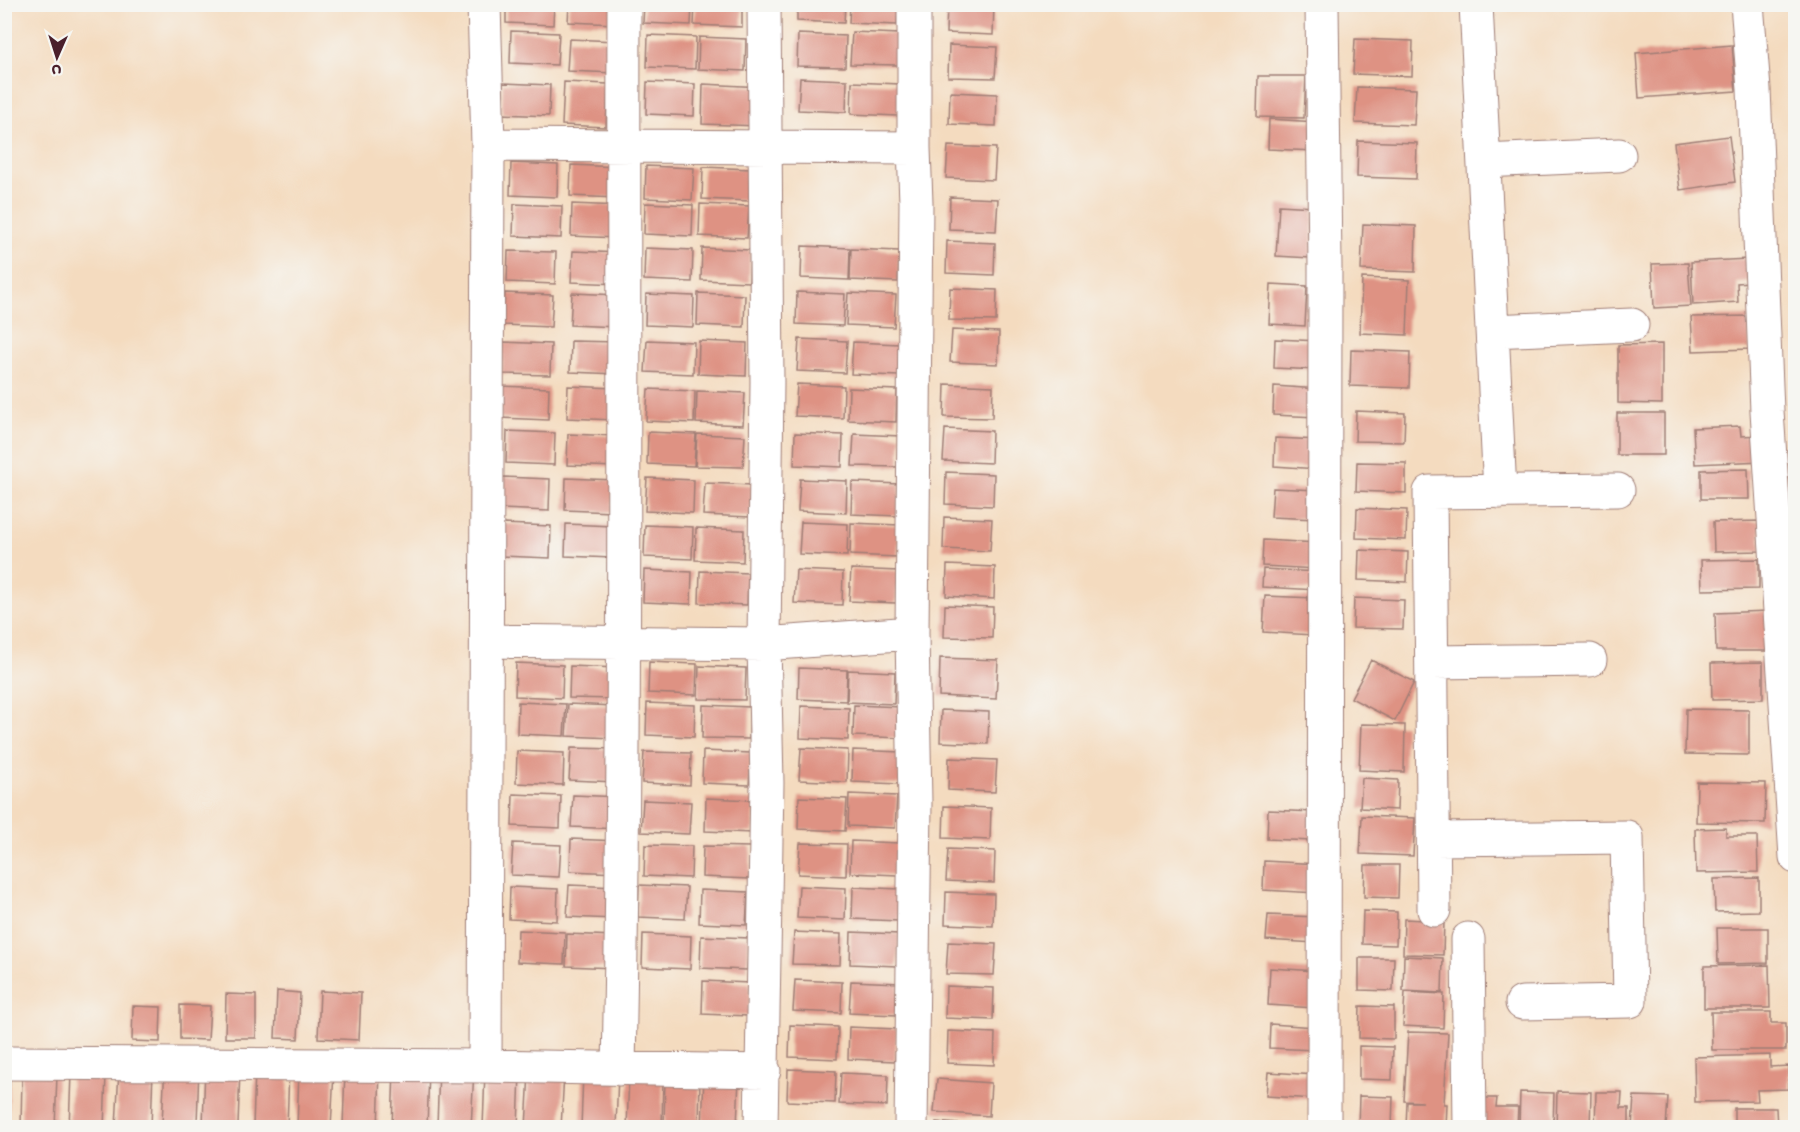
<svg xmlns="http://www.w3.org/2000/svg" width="1800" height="1132" font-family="'Gochi Hand',sans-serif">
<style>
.building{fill:#de9283}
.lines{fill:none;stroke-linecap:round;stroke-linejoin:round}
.minor-casing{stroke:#9f7d75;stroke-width:35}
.minor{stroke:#fff;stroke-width:33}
</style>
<rect width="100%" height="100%" fill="#f6f6f2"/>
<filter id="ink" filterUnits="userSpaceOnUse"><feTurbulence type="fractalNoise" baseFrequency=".0167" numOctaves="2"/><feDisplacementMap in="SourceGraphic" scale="12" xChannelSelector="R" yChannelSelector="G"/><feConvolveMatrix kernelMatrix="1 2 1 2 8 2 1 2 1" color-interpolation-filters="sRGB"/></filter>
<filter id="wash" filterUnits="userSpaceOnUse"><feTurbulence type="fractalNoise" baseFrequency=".008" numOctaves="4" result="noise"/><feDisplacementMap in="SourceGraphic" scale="24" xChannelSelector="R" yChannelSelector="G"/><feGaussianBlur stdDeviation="1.35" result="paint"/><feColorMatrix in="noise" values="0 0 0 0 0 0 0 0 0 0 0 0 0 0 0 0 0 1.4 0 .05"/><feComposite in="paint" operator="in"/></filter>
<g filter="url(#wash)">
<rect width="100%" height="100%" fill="#f4dbbf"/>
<g id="blocks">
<path class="building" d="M 506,4 L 554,4 L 553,25 L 506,23 Z
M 569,4 L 617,4 L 616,24 L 568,22 Z
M 644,4 L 692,4 L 691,25 L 643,23 Z
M 695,4 L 742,4 L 742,27 L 694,25 Z
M 797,4 L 845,4 L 844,23 L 797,21 Z
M 850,4 L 898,4 L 897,25 L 849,23 Z
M 947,4 L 994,4 L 993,35 L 946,33 Z
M 511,31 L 559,33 L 557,65 L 510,63 Z
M 852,32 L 900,34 L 898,65 L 850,64 Z
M 798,34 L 846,36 L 845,67 L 797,66 Z
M 648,35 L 696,37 L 695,69 L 647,67 Z
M 699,37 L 746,39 L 745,71 L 698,69 Z
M 569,39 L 616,41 L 615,73 L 567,71 Z
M 1355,39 L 1413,41 L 1412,76 L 1353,74 Z
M 949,45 L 997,47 L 995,78 L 948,77 Z
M 1732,45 L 1736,91 L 1639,98 L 1636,53 Z
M 1258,76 L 1306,76 L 1304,118 L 1257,117 Z
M 800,78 L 847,80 L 846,112 L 798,110 Z
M 564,82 L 608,84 L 606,127 L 562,125 Z
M 647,82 L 695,84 L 694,116 L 646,114 Z
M 852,82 L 900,84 L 898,116 L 851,114 Z
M 503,83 L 550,85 L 549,116 L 502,114 Z
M 703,84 L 762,87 L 760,126 L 702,124 Z
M 1357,87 L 1416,89 L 1414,125 L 1355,123 Z
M 950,92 L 997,94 L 996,126 L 949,124 Z
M 1269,119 L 1317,122 L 1316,151 L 1268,149 Z
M 1729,136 L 1735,182 L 1680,190 L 1674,143 Z
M 1358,141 L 1417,143 L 1416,179 L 1357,177 Z
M 948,146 L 996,148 L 994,180 L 946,178 Z
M 511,163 L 558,165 L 557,197 L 510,195 Z
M 571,165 L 619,167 L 618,198 L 570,196 Z
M 646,166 L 694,168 L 692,200 L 645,198 Z
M 703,167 L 751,169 L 750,201 L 702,199 Z
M 950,197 L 998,199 L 996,231 L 949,229 Z
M 645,203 L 693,205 L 692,236 L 644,234 Z
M 514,204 L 562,206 L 561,238 L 513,236 Z
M 572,204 L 620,206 L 618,238 L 571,236 Z
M 700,204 L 749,206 L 747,238 L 699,236 Z
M 1279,205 L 1314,207 L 1311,258 L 1276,256 Z
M 1363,224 L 1416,226 L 1415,272 L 1361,270 Z
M 947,241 L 995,243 L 994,275 L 946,273 Z
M 802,246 L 850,248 L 849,280 L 801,278 Z
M 645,248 L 693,250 L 692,282 L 644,280 Z
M 702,248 L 750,250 L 749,282 L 701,280 Z
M 851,249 L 899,251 L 898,282 L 850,280 Z
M 508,251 L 556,252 L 555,284 L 507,282 Z
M 573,251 L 620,253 L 619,284 L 571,282 Z
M 1747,259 L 1749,282 L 1737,283 L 1738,302 L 1693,305 L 1691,262 Z
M 1688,263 L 1691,306 L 1654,308 L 1652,264 Z
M 1362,278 L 1409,280 L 1407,335 L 1360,333 Z
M 1271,284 L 1307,286 L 1305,326 L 1269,324 Z
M 950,288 L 997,290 L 996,321 L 949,320 Z
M 797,292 L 845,294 L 843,326 L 796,324 Z
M 505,293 L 553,295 L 551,327 L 503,325 Z
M 572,293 L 619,295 L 618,327 L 570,325 Z
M 698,293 L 745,295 L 744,327 L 697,325 Z
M 848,293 L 896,295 L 894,327 L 846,325 Z
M 646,294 L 694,296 L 693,327 L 645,325 Z
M 1749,316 L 1750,349 L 1693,351 L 1691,317 Z
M 952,330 L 999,332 L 998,364 L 950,362 Z
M 799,339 L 847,341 L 845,373 L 797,371 Z
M 1275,339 L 1320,341 L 1318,370 L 1274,368 Z
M 647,340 L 694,342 L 693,374 L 645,372 Z
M 571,341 L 619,342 L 618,374 L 570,372 Z
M 699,341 L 747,343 L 746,376 L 698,374 Z
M 503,342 L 551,344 L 550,375 L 502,374 Z
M 853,342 L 900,344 L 899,376 L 851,374 Z
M 1662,344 L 1662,404 L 1618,403 L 1618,345 Z
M 1351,350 L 1410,352 L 1409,388 L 1350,386 Z
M 797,384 L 844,386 L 843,418 L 795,416 Z
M 945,384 L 993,386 L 992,418 L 944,417 Z
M 501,386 L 549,388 L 548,420 L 500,418 Z
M 568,386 L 615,388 L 614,420 L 567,418 Z
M 1274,386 L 1319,389 L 1317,417 L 1273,415 Z
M 849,388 L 897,390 L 896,422 L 848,420 Z
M 648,389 L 695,391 L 694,423 L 646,421 Z
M 697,391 L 745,393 L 743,425 L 696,423 Z
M 1356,411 L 1405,413 L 1404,442 L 1355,441 Z
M 1617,413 L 1664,413 L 1664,455 L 1617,455 Z
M 1740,426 L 1741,436 L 1762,435 L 1763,461 L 1695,464 L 1693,428 Z
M 945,429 L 992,431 L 991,463 L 943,461 Z
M 507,431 L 555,433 L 554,465 L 506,463 Z
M 648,432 L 696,434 L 694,466 L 647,464 Z
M 795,433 L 843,435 L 842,467 L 794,465 Z
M 568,434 L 616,436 L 615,467 L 567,465 Z
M 697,434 L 745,436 L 743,467 L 695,466 Z
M 854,434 L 901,436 L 899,467 L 852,466 Z
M 1275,438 L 1320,440 L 1318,469 L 1274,466 Z
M 1357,462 L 1406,463 L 1406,493 L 1356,491 Z
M 1748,469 L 1749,499 L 1701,499 L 1701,470 Z
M 946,472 L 994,474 L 993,506 L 945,504 Z
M 503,477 L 550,479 L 549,511 L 501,509 Z
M 566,478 L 614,480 L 612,512 L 565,510 Z
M 647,478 L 694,480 L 693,513 L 645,511 Z
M 800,479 L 847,481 L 846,513 L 798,511 Z
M 852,482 L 900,484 L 898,516 L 851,514 Z
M 705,483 L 752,485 L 751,517 L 703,515 Z
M 1273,488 L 1317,490 L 1316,519 L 1271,517 Z
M 1357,508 L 1407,510 L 1406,540 L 1356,538 Z
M 944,517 L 992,519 L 990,551 L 943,549 Z
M 1760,521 L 1761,551 L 1714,552 L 1713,522 Z
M 801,522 L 848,524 L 847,556 L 799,554 Z
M 851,523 L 899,525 L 898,557 L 850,555 Z
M 503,524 L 551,526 L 550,558 L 501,556 Z
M 566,524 L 613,526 L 612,558 L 565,556 Z
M 645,525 L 693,527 L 692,559 L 644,557 Z
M 696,528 L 744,530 L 743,562 L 695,560 Z
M 1263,540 L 1318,543 L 1316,569 L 1262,566 Z
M 1359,550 L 1408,552 L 1407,582 L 1358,580 Z
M 1759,559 L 1759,589 L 1702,590 L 1701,560 Z
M 947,565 L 995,567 L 994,599 L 946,596 Z
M 851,569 L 898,571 L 896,603 L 849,601 Z
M 1263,569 L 1318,572 L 1317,590 L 1262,587 Z
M 644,570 L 692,572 L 691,604 L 643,602 Z
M 796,570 L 843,572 L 842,605 L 794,603 Z
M 700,571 L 748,573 L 747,605 L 699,603 Z
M 1265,596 L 1315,598 L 1313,635 L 1263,632 Z
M 1354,598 L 1404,600 L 1403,629 L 1353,628 Z
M 945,605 L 993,607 L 992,638 L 944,637 Z
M 1768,611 L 1768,651 L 1716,651 L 1715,613 Z
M 940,658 L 998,660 L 996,699 L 939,696 Z
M 1371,660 L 1414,682 L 1395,721 L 1351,698 Z
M 649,662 L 697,664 L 696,695 L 648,693 Z
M 1763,662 L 1763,699 L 1712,700 L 1711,663 Z
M 516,663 L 563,665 L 562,698 L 515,696 Z
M 570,666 L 618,668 L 617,699 L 569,698 Z
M 699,666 L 746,668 L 745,700 L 698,699 Z
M 799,668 L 847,670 L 846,701 L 798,699 Z
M 848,670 L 895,672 L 894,704 L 847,702 Z
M 518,702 L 566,704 L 564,736 L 517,734 Z
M 647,703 L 695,705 L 694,737 L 646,735 Z
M 568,704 L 615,706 L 614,738 L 566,736 Z
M 703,705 L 750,707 L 749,739 L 702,738 Z
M 854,705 L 902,707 L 901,738 L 853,736 Z
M 801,706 L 849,708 L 848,740 L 800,738 Z
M 1686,709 L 1749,710 L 1749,755 L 1685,754 Z
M 941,710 L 989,712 L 988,744 L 940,742 Z
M 1361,724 L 1405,725 L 1404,772 L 1359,770 Z
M 571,748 L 618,749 L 617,782 L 569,780 Z
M 801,748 L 848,750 L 847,782 L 799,780 Z
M 853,750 L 901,752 L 900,784 L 852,782 Z
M 517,751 L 564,753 L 563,785 L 516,783 Z
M 703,751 L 751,753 L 749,785 L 702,783 Z
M 644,752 L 691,753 L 690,785 L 642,783 Z
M 949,758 L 997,760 L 995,792 L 948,790 Z
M 1362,778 L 1398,780 L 1397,810 L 1360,808 Z
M 1697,782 L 1766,783 L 1765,823 L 1696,822 Z
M 513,794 L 561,796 L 560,828 L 512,826 Z
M 849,794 L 897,796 L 895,828 L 848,826 Z
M 573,795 L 620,797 L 619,829 L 571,827 Z
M 799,797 L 847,799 L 845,831 L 798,829 Z
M 706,798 L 754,800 L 753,833 L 705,831 Z
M 643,800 L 691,802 L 689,834 L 641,832 Z
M 944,806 L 991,808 L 990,840 L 943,838 Z
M 1268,810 L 1314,812 L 1312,841 L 1267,839 Z
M 1362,816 L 1415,818 L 1413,856 L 1360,854 Z
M 1726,828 L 1726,836 L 1757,836 L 1758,872 L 1696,873 L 1695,829 Z
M 571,839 L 619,841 L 618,873 L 570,871 Z
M 851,841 L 899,843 L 898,875 L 850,873 Z
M 513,843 L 561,845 L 559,877 L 511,875 Z
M 800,843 L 847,844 L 846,876 L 798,874 Z
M 645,845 L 692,846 L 691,878 L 644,876 Z
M 703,846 L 751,847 L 750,879 L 702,877 Z
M 948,849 L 995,851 L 994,883 L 946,881 Z
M 1264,861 L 1319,864 L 1317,893 L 1263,890 Z
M 1365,865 L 1399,865 L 1398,898 L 1364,897 Z
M 1759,878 L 1759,911 L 1715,912 L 1714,879 Z
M 569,885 L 616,887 L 615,919 L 567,917 Z
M 639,885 L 687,887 L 685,919 L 638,917 Z
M 799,886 L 846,888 L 845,920 L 797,918 Z
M 510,887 L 558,889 L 557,921 L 509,919 Z
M 853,887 L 900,889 L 899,921 L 852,919 Z
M 700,890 L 748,892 L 746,925 L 699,923 Z
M 946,892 L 994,894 L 993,926 L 945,924 Z
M 1363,911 L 1397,912 L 1396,945 L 1362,944 Z
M 1268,915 L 1317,917 L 1316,943 L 1266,940 Z
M 1404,919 L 1444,921 L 1443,955 L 1403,954 Z
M 1717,928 L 1768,928 L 1768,963 L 1718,964 Z
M 518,930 L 565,932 L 564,964 L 517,962 Z
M 794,932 L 841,934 L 840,965 L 792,964 Z
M 851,932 L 899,934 L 897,966 L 850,964 Z
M 567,934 L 615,936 L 614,968 L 566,966 Z
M 643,934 L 691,936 L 690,969 L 642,967 Z
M 701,936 L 749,938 L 747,970 L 700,968 Z
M 948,942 L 996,944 L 994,975 L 946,974 Z
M 1404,956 L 1443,958 L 1442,993 L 1403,991 Z
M 1359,958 L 1394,958 L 1393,991 L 1359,990 Z
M 1769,965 L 1770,1008 L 1704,1008 L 1704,966 Z
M 1270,968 L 1317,971 L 1315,1008 L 1268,1005 Z
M 795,980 L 842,982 L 841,1013 L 793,1011 Z
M 703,981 L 750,983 L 749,1016 L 702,1014 Z
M 851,981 L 899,983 L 897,1015 L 849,1013 Z
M 946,986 L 994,988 L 993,1020 L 945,1018 Z
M 277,991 L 300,993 L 298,1039 L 275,1038 Z
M 320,991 L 361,993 L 359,1040 L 318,1038 Z
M 1405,992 L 1444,994 L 1443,1028 L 1403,1026 Z
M 226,994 L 256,995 L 256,1038 L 225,1038 Z
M 180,1005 L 210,1006 L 208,1040 L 180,1039 Z
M 133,1006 L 161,1007 L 160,1042 L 132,1041 Z
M 1360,1006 L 1394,1007 L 1394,1039 L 1359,1038 Z
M 1711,1012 L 1771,1012 L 1771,1023 L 1786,1023 L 1786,1050 L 1712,1050 Z
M 1270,1024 L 1316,1027 L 1315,1050 L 1269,1048 Z
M 790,1025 L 838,1027 L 837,1059 L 789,1057 Z
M 849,1027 L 897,1029 L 895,1061 L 848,1059 Z
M 948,1031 L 995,1033 L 994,1065 L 947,1063 Z
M 1408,1032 L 1448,1033 L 1444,1104 L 1447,1104 L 1446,1128 L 1406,1128 L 1407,1102 L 1423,1102 L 1404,1101 Z
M 1359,1046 L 1393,1047 L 1392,1080 L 1359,1079 Z
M 1770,1055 L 1770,1067 L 1789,1066 L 1789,1089 L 1757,1090 L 1758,1101 L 1695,1102 L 1694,1057 Z
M 165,1065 L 199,1066 L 197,1124 L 162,1123 Z
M 205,1067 L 240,1068 L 238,1126 L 203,1125 Z
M 439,1068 L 474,1069 L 471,1128 L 437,1126 Z
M 119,1069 L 153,1070 L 151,1128 L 116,1127 Z
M 255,1069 L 289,1070 L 287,1128 L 253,1127 Z
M 345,1069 L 380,1071 L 378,1128 L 343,1127 Z
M 394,1069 L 429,1071 L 427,1128 L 392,1127 Z
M 788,1069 L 836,1071 L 835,1103 L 787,1101 Z
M 4,1071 L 10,1071 L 8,1128 L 4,1128 Z
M 299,1071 L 334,1072 L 331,1128 L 297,1128 Z
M 485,1071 L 520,1072 L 518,1128 L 483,1128 Z
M 529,1072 L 564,1073 L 561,1128 L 526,1128 Z
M 1268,1072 L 1316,1075 L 1315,1099 L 1266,1096 Z
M 71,1073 L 106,1074 L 104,1128 L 69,1128 Z
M 583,1073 L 618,1074 L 616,1128 L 581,1128 Z
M 841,1073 L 888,1075 L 887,1106 L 839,1104 Z
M 22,1074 L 57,1075 L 55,1128 L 21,1128 Z
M 629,1075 L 663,1076 L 662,1128 L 627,1128 Z
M 704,1075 L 739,1076 L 737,1128 L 702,1128 Z
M 665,1077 L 700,1078 L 699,1128 L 664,1128 Z
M 937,1079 L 991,1083 L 989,1116 L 934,1112 Z
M 1557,1091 L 1591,1092 L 1590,1128 L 1556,1128 Z
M 1520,1092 L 1554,1093 L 1553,1128 L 1519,1128 Z
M 1596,1092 L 1622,1092 L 1621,1108 L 1629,1108 L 1629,1128 L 1595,1128 Z
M 1359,1096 L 1393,1097 L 1392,1128 L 1358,1128 Z
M 1634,1096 L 1668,1097 L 1666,1128 L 1632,1128 Z
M 1478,1098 L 1497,1098 L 1496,1107 L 1518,1107 L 1517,1128 L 1478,1128 Z
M 1734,1108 L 1776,1108 L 1777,1128 L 1734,1128 Z
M 936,1122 L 980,1126 L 980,1128 L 935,1128 Z
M 1270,1123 L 1312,1126 L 1312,1128 L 1270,1128 Z"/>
</g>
</g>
<g filter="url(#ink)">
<use href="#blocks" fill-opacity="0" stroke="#9f7d75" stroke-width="1.5"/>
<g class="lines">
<defs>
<path id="minor" d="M 1322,4 L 1325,266 L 1324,1128
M 1476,4 L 1500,492
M 1747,4 L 1754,89 L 1767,411 L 1796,857
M 488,145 L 914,148
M 1484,161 L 1619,155
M 1492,331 L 1632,325
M 488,641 L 764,644 L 912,633
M 1432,662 L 1590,660
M 1435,839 L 1627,837 L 1630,1001 L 1522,1003
M 1434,910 L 1430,492 L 1618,490
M 1468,939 L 1470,1128
M 4,1063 L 485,1066 L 488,145 L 484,4
M 485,1066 L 764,1071
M 619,1069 C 626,714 623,359 624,4
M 761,1128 L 767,783 L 764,644 L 767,382 L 764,4
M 911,1128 L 915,803 L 912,633 L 916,203 L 914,148 L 914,4"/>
</defs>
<use href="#minor" class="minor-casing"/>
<use href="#minor" class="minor"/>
</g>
</g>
<rect width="1800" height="1132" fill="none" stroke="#f6f6f2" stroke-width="24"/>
<g transform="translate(57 57) rotate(183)" stroke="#f6f6f2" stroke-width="4.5" paint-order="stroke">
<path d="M0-4.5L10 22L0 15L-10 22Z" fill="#4a1f2b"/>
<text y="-9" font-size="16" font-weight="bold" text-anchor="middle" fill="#4a1f2b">U</text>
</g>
</svg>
